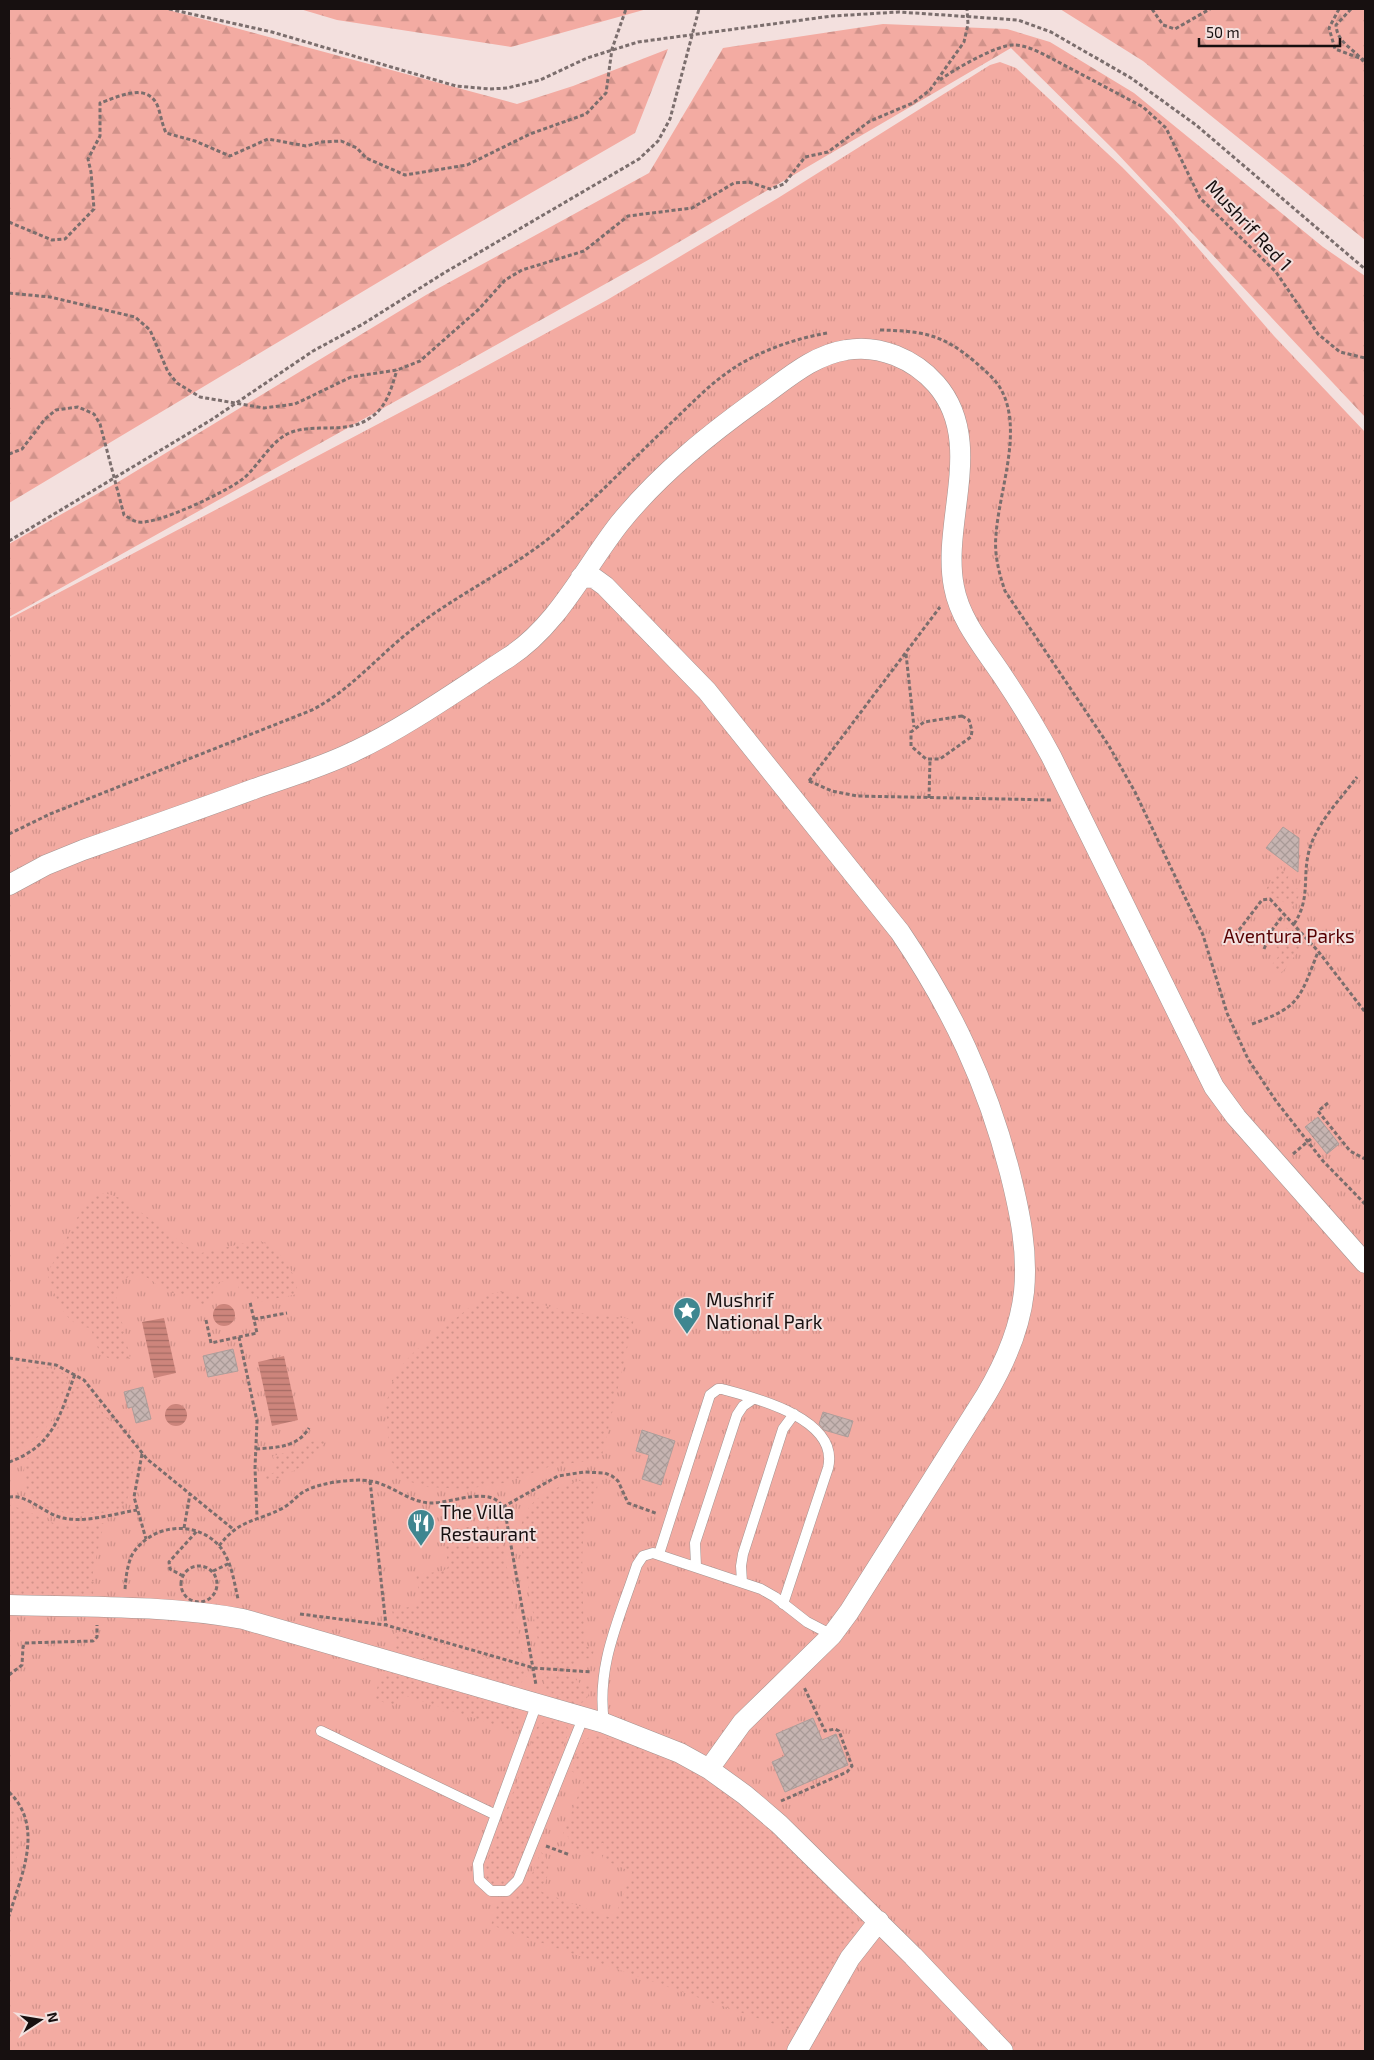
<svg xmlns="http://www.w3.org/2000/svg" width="1374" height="2060" font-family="'Exo 2',sans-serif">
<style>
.grass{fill:url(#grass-tufts)}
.forest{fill:url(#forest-firs)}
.garden{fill:url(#garden-dots)}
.water{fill:url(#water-rules)}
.building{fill:url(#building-cross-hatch);stroke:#ae9d9a}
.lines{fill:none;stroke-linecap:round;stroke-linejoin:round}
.service-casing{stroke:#a49390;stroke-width:11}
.minor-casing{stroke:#a49390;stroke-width:21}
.path{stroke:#7b6e6d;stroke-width:3;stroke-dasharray:4 2.5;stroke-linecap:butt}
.service{stroke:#fff;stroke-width:10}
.minor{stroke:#fff;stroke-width:20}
.labels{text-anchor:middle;stroke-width:4;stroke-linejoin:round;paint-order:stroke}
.street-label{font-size:19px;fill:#171010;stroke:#f3e0de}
.park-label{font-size:19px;fill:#570002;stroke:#f3e0de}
.poi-label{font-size:19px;fill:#171010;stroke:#f3e0de;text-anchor:start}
</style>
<defs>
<pattern id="grass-tufts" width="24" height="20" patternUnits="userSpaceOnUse" patternTransform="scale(1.25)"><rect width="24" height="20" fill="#f3aba2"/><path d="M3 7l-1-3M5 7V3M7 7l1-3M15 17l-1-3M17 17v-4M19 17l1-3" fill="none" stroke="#d0928a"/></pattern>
<pattern id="forest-firs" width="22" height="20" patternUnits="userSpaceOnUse" patternTransform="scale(1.25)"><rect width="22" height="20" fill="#f3aba2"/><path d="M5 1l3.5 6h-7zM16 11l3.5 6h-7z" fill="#d0928a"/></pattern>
<pattern id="garden-dots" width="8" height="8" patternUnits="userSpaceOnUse" patternTransform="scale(1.25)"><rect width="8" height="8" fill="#f3aba2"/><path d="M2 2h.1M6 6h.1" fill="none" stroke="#d0928a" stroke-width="1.8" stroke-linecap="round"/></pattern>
<pattern id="water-rules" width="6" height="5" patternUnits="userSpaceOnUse" patternTransform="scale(1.25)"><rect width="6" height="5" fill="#cd857c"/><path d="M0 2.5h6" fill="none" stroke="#a56b64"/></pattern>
<pattern id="building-cross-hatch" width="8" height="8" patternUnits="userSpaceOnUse" patternTransform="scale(1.25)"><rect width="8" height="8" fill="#c6b4b1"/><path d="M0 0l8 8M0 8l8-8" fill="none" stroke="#a99a97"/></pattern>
</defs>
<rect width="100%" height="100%" fill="#f3e0de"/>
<path class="grass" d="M 1000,62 L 1016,68 L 1122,167 L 1173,219 L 1274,336 L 1365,432 L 1365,2051 L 9,2051 L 9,619 L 433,395 L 607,300 L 778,198 L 990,65 Z"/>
<path class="forest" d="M 9,9 L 165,9 L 517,104 L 573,86 L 668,49 L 635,133 L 444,243 L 9,503 Z
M 300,9 L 647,9 L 511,47 L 337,20 Z
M 1060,9 L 1365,9 L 1365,240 L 1143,61 Z
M 883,24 L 1007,29 L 1050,42 L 1134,93 L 1323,247 L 1365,276 L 1365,417 L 1115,151 L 1011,48 L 650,259 L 9,617 L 9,544 L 118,482 L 426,295 L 649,173 L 723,48 Z"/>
<path class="garden" d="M 1280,867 L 1289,876 L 1286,881 L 1302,892 L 1292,907 L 1265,891 Z
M 1284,926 L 1305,942 L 1281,974 L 1271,966 L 1282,952 L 1271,943 Z
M 105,1193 L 123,1199 L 197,1254 L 258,1240 C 282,1250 294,1268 298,1294 L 258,1302 L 257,1297 L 252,1298 L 251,1293 L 245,1294 L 244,1289 L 239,1290 L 237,1279 L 219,1282 L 205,1308 L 202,1310 L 193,1294 C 158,1299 158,1275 133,1274 L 120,1282 L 116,1296 L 130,1358 C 103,1365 97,1351 91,1328 C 62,1325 57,1298 47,1274 L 84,1206 L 93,1197 Z
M 505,1291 C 549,1311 587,1315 634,1319 L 601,1460 L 554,1465 L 504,1483 L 466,1489 L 427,1487 L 411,1482 L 398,1472 L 390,1458 L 386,1405 L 391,1385 L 401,1366 L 415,1351 L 485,1295 Z
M 11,1365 L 47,1367 L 69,1375 C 59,1409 47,1443 9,1453 L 9,1372 Z
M 79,1386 L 84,1388 L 136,1455 L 127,1501 L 117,1511 C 108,1513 99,1513 90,1513 C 52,1515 18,1508 25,1460 C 60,1436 58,1425 73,1388 Z
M 326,1440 C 315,1462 288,1476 265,1483 L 264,1476 L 276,1472 L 273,1456 L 306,1447 L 307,1442 Z
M 588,1479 L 597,1482 C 600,1493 586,1516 584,1530 C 580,1567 584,1607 584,1645 L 594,1650 L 592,1659 L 583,1658 L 573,1669 L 543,1668 L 520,1541 C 518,1498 554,1486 588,1479 Z
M 9,1506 C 22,1507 33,1514 45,1520 C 65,1528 84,1526 104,1523 L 91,1581 L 94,1581 L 93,1596 L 9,1595 Z
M 499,1523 L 524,1663 L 395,1625 L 392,1610 L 421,1605 L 416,1575 L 443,1571 L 448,1567 L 444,1530 Z
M 400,1632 L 525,1669 L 527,1676 L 520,1684 L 509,1685 L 391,1648 L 397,1646 L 395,1633 Z
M 389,1671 L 512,1708 C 520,1715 521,1723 517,1732 L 400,1694 L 395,1706 L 374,1699 L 381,1675 Z
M 546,1672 L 552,1674 L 574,1674 L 574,1678 L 582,1685 L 589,1686 C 592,1710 564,1707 550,1697 C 545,1693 545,1684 544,1678 L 547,1677 L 547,1675 L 541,1673 Z
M 549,1718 L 567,1726 L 569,1732 L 513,1879 L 505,1886 L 500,1887 L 487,1882 L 484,1871 L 537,1727 Z
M 597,1735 C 627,1743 656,1752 683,1765 C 739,1793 797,1857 843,1899 C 854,1911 858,1923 855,1939 L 800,2033 L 491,1925 L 498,1902 C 528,1900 530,1876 541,1852 C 554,1863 547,1878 542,1892 L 614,1919 L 632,1872 L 602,1859 L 607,1845 L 602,1843 L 596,1856 L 569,1846 L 567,1844 L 569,1837 L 563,1834 L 585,1778 L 571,1771 C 576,1757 579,1737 597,1735 Z
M 9,1803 C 27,1830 18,1855 9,1883 Z"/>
<path class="water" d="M213 1315a11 11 0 1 1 22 0a11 11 0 1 1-22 0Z
M 164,1318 L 176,1373 L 154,1378 L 142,1322 Z
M 284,1356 L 298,1420 L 272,1426 L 258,1362 Z
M165 1415a11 11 0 1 1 22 0a11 11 0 1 1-22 0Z"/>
<path class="building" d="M 1283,827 L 1299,838 L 1298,872 L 1266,848 Z
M 1318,1117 L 1339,1144 L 1327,1154 L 1305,1127 Z
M 233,1349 L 238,1371 L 208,1377 L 203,1356 Z
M 143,1387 L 151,1419 L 136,1423 L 132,1407 L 128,1408 L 124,1392 Z
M 823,1412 L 853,1421 L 848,1437 L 824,1430 L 819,1424 Z
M 642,1430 L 675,1441 L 661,1485 L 642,1479 L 649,1455 L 636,1451 Z
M 813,1718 L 822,1740 L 836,1734 L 848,1765 L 785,1792 L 772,1762 L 785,1756 L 776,1734 Z"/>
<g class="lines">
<defs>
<path id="service" d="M 659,1554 L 710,1395 L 718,1389 L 722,1389 C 756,1398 840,1419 828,1468 L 783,1604
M 696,1566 L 695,1543 L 737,1415 L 743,1406 L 753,1399
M 742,1582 L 741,1566 L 743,1554 L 783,1429 L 794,1414
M 537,1703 L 478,1864 L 479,1880 L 491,1891 L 507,1891 L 518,1880 L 583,1718
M 604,1723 C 596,1665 619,1620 637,1565 L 643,1556 L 653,1553 L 761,1589 L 775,1597 L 807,1622 L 832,1635
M 321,1731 L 496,1815"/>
<path id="minor" d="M 581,577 L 594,578 L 605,586 L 707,691 L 900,932 C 952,1009 987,1083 1010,1173 C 1020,1213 1028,1251 1024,1292 C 1020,1329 1005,1363 986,1395 L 849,1612 L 832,1635 L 742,1723 L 709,1769
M 9,885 L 46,865 L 83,850 C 140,830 197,810 254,789 C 288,777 323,767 355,751 C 406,727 461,688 509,657 C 558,625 584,569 619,524 C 660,473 712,432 764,395 C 789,377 814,355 846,350 C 879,344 914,359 936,384 C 986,441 941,522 954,587 C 960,620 984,648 1002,675 C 1020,702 1036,728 1051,756 L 1214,1087 L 1236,1117 L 1365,1263
M 9,1605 C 86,1607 166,1605 243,1619 L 604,1723 L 680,1753 L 709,1769 L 745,1795 L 779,1824 L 913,1956 L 1003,2051
M 797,2051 L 850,1958 L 879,1921"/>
</defs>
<use href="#service" class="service-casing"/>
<use href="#minor" class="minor-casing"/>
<path class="path" d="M 169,9 L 272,32 L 456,86 L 490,89 L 507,88 L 540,80 L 587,58 L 638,42 L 832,16 L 899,12 L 1018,20 L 1051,32 L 1131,78 L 1196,125 L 1365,269
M 1152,9 L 1163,25 L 1175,29 L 1210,9
M 1339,9 L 1329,28 L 1335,49 L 1365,60
M 1351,9 L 1336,25 C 1337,44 1356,49 1365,64
M 940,80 C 953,70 998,44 1014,45 C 1025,45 1037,51 1047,56 L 1143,107 L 1166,128 L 1200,198 L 1276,272 L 1318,334 L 1340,352 L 1365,358
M 9,222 L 52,240 L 65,239 L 94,209 L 91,172 L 88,159 L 100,136 L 100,103 C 118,97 148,81 158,107 C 161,116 162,124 166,133 L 195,141 L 230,156 L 268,139 L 306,146 L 322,142 L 341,141 L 357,148 L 366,158 L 405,175 L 467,165 L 530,134 L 586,114 L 606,93 L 612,49 L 626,9
M 9,293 L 50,297 L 135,317 L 150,330 L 168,372 L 177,383 L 200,397 L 264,408 L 295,404 L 351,377 L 397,370 L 420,361 L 479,309 L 505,280 L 522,270 L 584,251 L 628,216 L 692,208 L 734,183 L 749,182 L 770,189 L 784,184 L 805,157 L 828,152 L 870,121 L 913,103 L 930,90 L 964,42 L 968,24 L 967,9
M 880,330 C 922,331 942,334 974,361 C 983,369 992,376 999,386 C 1025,427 999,489 996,535 C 994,554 999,573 1005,591 L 1109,746 L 1135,792 L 1203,935 L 1227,1013 L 1248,1059 L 1276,1101 L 1323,1161 L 1365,1204
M 9,454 L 22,449 L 45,419 L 56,410 L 78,407 L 94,414 L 100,424 L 124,515 C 128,517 133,521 138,522 C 157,525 223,493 240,481 C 259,468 270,438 295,431 C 320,424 347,434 370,418 C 387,407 391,389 397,370
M 9,541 L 211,420 L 313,351 L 363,324 L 444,273 L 639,159 L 658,141 L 670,119 L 699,9
M 906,654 L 914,727
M 962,716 L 969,720 L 972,731 L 971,737 L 940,759 L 926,759 L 911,746 L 911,732 L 924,722 Z
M 809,781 L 832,791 L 857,796 L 1052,800
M 809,781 L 940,607
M 929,798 L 930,760
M 9,834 L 50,814 L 312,710 C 353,689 381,652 418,625 C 463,591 516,567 559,530 C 598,496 634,458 672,422 C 690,405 708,386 728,372 C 756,352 793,339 827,333
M 1294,924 C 1311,898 1302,878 1309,851 C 1317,822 1340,800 1357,777
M 1239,930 L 1262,900 L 1270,899 L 1318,951 L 1365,1012
M 1264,949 L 1272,930 L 1284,914
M 1252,1024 C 1301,1007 1300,997 1318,952
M 1328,1103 L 1318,1111 L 1350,1151 L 1365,1159
M 1293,1154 L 1313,1137
M 254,1319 L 287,1313
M 206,1320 L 211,1343 L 257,1333 L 250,1302
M 239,1337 L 257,1421 L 255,1468 L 257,1517
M 9,1358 L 56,1365 L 84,1380 L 147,1459 L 233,1529
M 256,1449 C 277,1447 297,1448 309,1428
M 142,1454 L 134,1497 L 146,1539
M 9,1462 C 54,1446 60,1415 75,1374
M 370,1481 L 386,1625
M 9,1497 C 28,1494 44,1514 63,1518 C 86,1523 113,1514 137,1510
M 503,1507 L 558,1476 L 584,1472 L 605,1473 L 612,1476 L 618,1481 L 628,1503 L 658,1514
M 184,1528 L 190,1494
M 219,1546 C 239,1519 256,1522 283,1508 C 292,1503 298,1494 307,1490 C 320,1483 355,1478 370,1481 C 391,1484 408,1502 430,1503 C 453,1504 495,1482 505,1512 L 536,1685
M181 1584a18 18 0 1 1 36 0a18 18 0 1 1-36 0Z
M 213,1571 L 230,1563
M 183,1576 L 170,1569 L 169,1562 L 197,1531
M 125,1589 C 126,1577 127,1566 132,1555 C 151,1523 198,1519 221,1548 C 232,1563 234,1582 238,1599
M 300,1614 L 386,1625 L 534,1668 L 592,1672
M 9,1675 L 22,1665 L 23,1647 L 25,1643 L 93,1641 L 97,1637 L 97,1625
M 9,1792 C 45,1827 21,1876 9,1916
M 781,1801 L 847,1772 L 852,1766 L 839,1731 L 835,1729 L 825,1731 L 804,1687
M 546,1846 L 570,1855"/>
<use href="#service" class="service"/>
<use href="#minor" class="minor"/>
</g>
<defs>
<symbol id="sight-pin" viewBox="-11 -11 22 30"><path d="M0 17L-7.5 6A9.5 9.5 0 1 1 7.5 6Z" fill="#3f8690" stroke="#f3e0de"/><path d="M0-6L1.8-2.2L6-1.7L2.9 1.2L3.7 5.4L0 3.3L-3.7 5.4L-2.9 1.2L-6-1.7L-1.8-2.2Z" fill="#fff"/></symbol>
<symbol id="restaurant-pin" viewBox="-11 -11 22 30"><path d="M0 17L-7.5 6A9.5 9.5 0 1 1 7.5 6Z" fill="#3f8690" stroke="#f3e0de"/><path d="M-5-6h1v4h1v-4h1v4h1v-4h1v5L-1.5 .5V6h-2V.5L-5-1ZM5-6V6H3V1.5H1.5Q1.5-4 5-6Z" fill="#fff"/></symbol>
</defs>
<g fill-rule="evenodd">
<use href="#sight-pin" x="671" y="1295" width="32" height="43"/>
<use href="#restaurant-pin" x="405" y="1507" width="32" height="43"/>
</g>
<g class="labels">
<g class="street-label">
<text transform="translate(1249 225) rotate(47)" y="7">Mushrif Red 1</text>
</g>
<g class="park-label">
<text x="1289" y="943">Aventura Parks</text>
</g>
<g class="poi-label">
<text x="706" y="1307">Mushrif<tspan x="706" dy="22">National Park</tspan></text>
<text x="440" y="1519">The Villa<tspan x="440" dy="22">Restaurant</tspan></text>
</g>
</g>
<rect width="1374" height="2060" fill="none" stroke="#171010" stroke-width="20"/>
<g transform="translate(40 2020) rotate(78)" stroke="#f3e0de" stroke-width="4" paint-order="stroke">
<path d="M0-4L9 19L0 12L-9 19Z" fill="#171010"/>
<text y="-8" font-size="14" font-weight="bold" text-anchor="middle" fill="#171010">N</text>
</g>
<path d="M1199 38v8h141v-8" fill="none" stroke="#171010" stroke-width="2.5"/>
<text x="1206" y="38" font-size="15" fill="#171010" stroke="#f3e0de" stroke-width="4" paint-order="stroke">50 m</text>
</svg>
